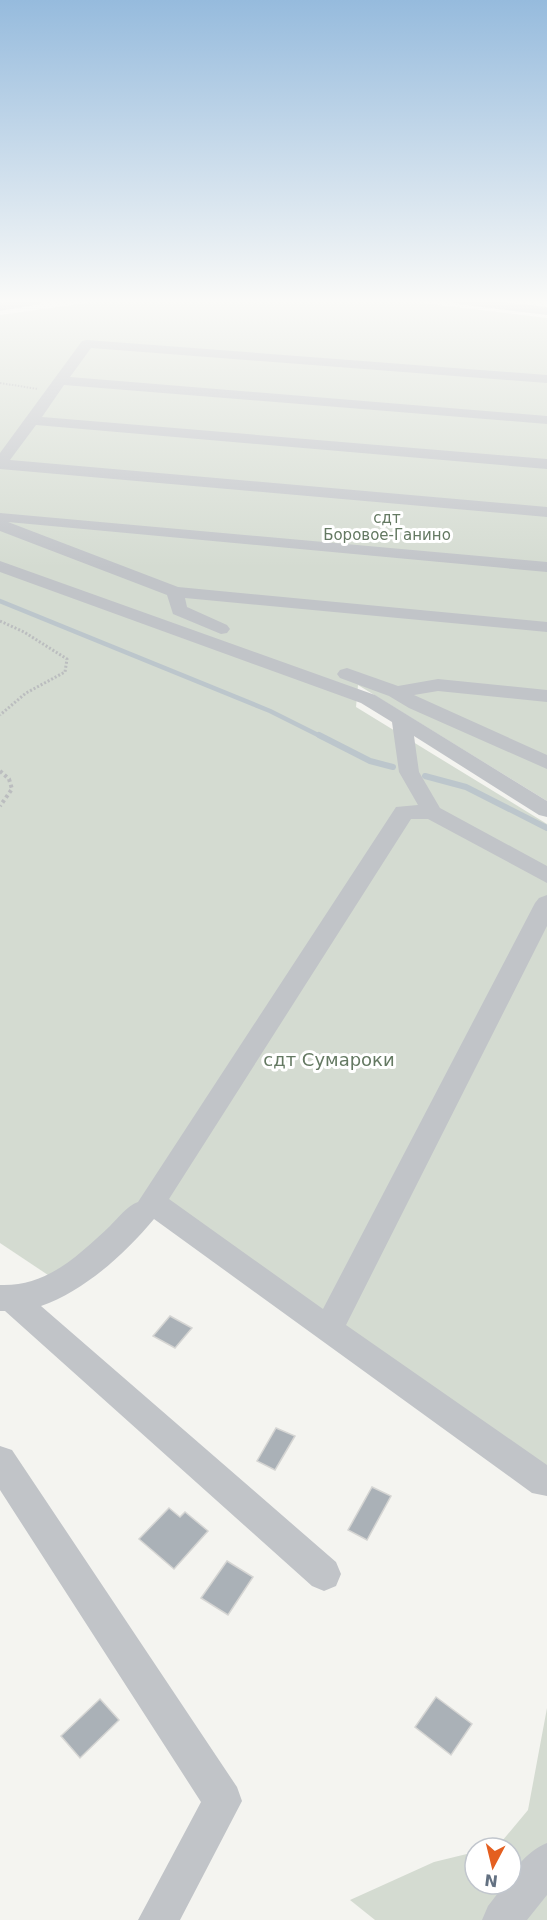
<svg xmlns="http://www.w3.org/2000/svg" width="547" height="1920" font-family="'DejaVu Sans',sans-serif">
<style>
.green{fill:#d4dbd1}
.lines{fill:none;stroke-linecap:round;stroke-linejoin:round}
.stream-far1{stroke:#bcc6cc;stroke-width:4.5}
.stream{stroke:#bcc6cc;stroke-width:6}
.building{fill:#aab1b7;stroke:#d5d5d3;stroke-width:1.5}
.path-far2{stroke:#bbbdbf;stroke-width:2;stroke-dasharray:1.5 1.5;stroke-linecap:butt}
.path-far1{stroke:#bbbdbf;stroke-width:3;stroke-dasharray:2 2;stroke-linecap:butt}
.path{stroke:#bbbdbf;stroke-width:4;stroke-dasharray:3 3;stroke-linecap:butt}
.minor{fill:#c1c4c8;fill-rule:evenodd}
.labels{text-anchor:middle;stroke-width:6;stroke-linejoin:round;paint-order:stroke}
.far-park-label{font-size:15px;fill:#647962;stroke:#fff}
.park-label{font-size:18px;fill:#647962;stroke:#fff}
</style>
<rect width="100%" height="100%" fill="#f4f4f0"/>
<path class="green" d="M 108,300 L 396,300 L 547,318 L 547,801 L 358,685 L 356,707 L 547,824 L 547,1484 L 152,1202 L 54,1279 L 0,1243 L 0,315 Z
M 547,1708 L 547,1920 L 375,1920 L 350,1900 L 434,1862 L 475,1852 L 475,1884 L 511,1884 L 511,1848 L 490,1848 L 498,1846 L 528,1810 Z"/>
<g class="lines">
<path class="stream-far1" d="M 0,601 L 270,711 L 322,737"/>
<path class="stream" d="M 319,735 L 370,761 L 393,767
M 425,776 L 466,787 L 547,828"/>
</g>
<path class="building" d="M 170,1316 L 192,1328 L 175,1348 L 153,1336 Z
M 276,1428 L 295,1436 L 275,1470 L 257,1461 Z
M 372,1487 L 391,1496 L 367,1540 L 348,1530 Z
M 169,1508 L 180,1517 L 185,1512 L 208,1531 L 174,1569 L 139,1539 Z
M 227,1561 L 253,1577 L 228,1615 L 201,1598 Z
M 436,1697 L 472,1724 L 451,1755 L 415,1727 Z
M 100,1699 L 119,1720 L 80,1758 L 61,1736 Z"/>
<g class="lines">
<path class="path-far2" d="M 0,383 L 38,389"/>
<path class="path-far1" d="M 0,621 L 24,632 L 67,659 L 65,672 L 26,693 L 0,715"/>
<path class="path" d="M 0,771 L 9,779 L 12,789 L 0,806"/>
<path class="minor" d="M 21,300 L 46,300 L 40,304 L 0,311 L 0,303 Z
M 452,300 L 485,300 L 547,307 L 547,315 L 458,304 Z
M 87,340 L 547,375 L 547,383 L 91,348 L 70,377 L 547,416 L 547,424 L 64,385 L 42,417 L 547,459 L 547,469 L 36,425 L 10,460 L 547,507 L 547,517 L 0,469 L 0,453 L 82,341 Z
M 0,513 L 547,562 L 547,572 L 8,522 L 178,587 L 547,622 L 547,632 L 185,598 L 187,607 L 227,625 L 230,629 L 227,633 L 221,634 L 173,614 L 167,595 L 0,531 Z
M 0,561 L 375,695 L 547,801 L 547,817 L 539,815 L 414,736 L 419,772 L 440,808 L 547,866 L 547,883 L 428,819 L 411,819 L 169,1199 L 323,1309 L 535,903 L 539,898 L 547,895 L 547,926 L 346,1325 L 547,1465 L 547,1496 L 532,1493 L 154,1219 C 125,1254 84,1291 41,1306 L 336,1562 L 341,1574 L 336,1586 L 324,1591 L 312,1586 L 5,1311 L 0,1311 L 0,1285 C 46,1287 78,1256 110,1226 C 118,1218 127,1206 138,1202 L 396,807 L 418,805 L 399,772 L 392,722 L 361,703 L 0,572 Z
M 347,668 L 398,686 L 438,679 L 547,690 L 547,702 L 438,691 L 414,695 L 547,755 L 547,769 L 409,708 L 389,696 L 340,678 L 337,674 L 340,670 Z
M 0,1446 L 12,1450 L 237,1787 L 242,1801 L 180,1920 L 138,1920 L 201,1802 L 0,1490 Z
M 547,1843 L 547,1895 L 527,1920 L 482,1920 L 488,1906 L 505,1884 L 511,1884 C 511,1867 532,1849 547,1843 Z"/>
</g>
<linearGradient id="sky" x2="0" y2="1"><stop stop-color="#96bbdd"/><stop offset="0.53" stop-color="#fafaf8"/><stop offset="1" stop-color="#fafaf8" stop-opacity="0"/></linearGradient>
<rect width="547" height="568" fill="url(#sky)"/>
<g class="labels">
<g class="far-park-label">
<text x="387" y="523">сдт<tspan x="387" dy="17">Боровое-Ганино</tspan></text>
</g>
<g class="park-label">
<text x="329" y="1066">сдт Сумароки</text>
</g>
</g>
<g transform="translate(493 1866) rotate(187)"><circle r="28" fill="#ffffff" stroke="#c1c6cd" stroke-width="1.5"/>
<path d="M0-4.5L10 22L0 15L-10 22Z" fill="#e45f20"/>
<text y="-9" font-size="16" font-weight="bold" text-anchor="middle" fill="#637182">N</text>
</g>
</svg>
